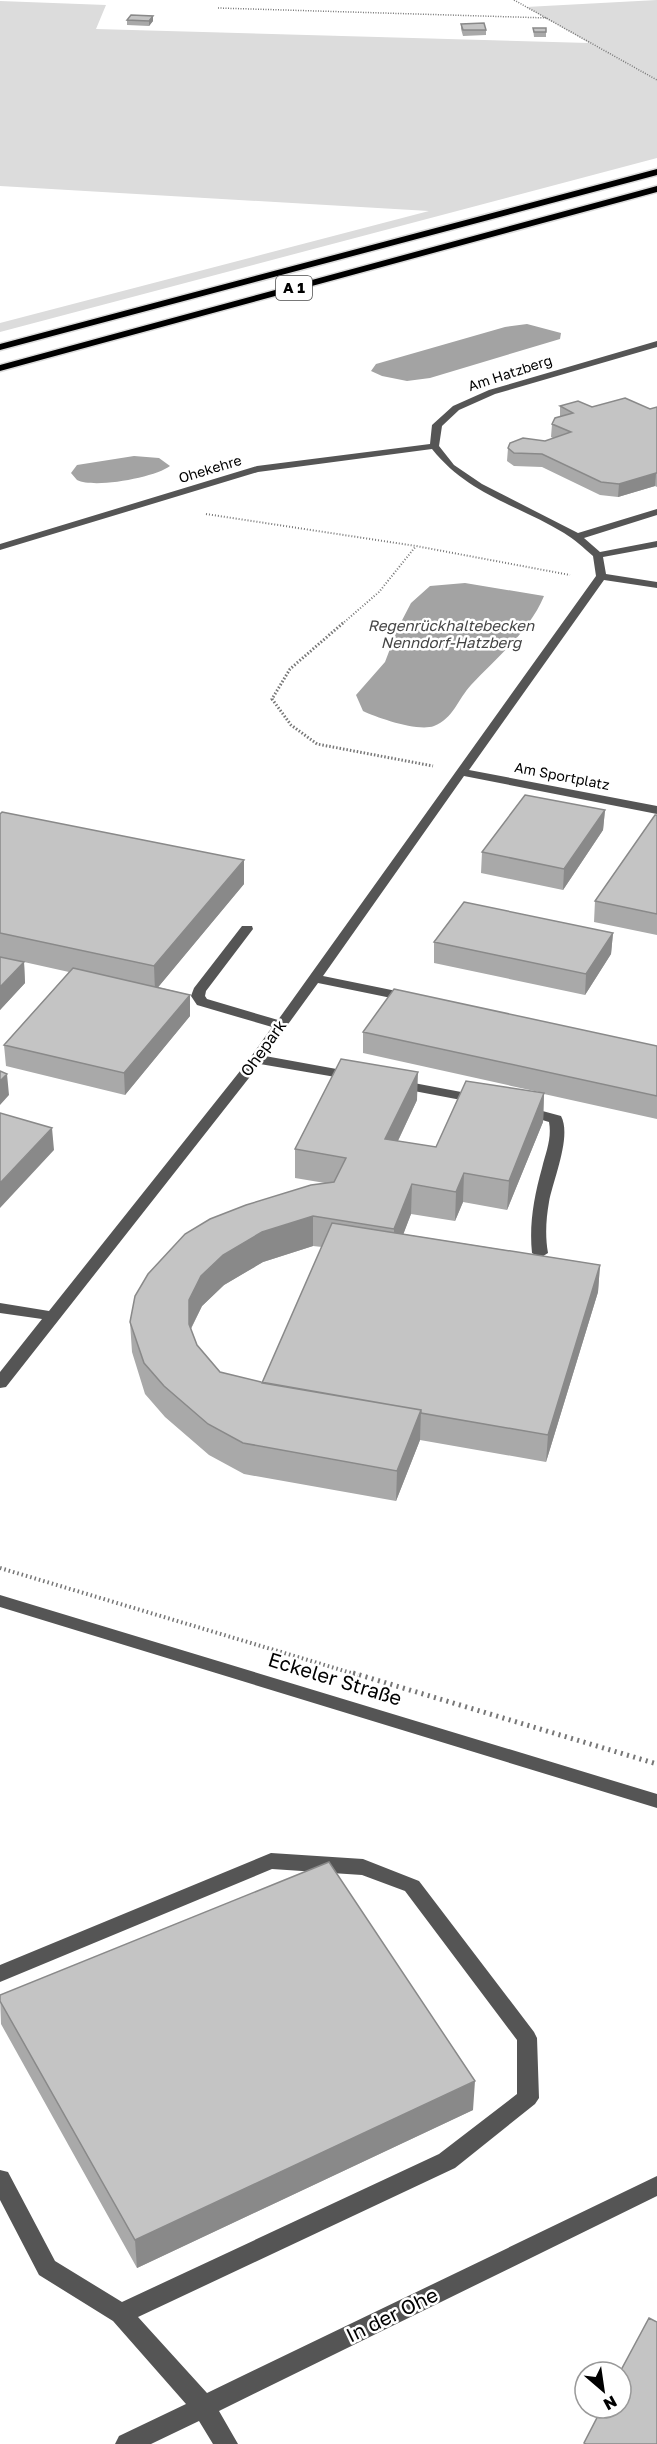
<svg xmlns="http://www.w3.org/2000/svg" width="657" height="2444" font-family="'Golos Text',sans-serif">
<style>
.green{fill:#dcdcdc}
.water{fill:#a3a3a3}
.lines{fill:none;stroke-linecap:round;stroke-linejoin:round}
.highway-casing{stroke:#dbdbdb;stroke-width:3}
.path-far4{stroke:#777;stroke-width:1.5;stroke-dasharray:1 1.5;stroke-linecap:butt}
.path-far3{stroke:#777;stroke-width:2;stroke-dasharray:1 2;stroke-linecap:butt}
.path-far2{stroke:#777;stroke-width:3;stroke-dasharray:1.5 2;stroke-linecap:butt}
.path-far1{stroke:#777;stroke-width:4;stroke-dasharray:1.5 3;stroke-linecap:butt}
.path{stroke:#777;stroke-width:5;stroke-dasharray:2 4.5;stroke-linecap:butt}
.minor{fill:#555;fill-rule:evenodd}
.highway{fill:#000;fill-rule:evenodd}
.wall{fill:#a9a9a9;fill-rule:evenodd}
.shaded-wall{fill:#898989}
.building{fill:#c4c4c4;stroke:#898989;stroke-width:1.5}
.labels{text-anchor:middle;stroke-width:5;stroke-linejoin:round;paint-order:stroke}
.far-street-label{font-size:14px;fill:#000;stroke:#fff}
.shield{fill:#fff;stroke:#4c4c4c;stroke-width:1.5}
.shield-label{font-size:15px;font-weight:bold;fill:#000}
.far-water-label{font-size:15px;font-style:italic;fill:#444;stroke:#fff}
.street-label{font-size:16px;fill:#000;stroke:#fff}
.near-street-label{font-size:20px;fill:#000;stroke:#fff}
</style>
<rect width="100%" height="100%" fill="#fff"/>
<path class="green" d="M 657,0 L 657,158 L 0,332 L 0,323 L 429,211 L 0,186 L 0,1 L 106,5 L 96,29 L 589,43 L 526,7 Z"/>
<path class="water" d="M 527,324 L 561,333 L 560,339 L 430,378 L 407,381 L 382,376 L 371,371 L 376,364 L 505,327 Z
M 134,456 L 159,458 L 170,466 C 156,477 95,489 77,480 C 75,478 73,475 71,473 L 77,465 Z
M 465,583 L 544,596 C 529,632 497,657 471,685 C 458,699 453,719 434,726 C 418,732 378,718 363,711 L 356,695 L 385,662 L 398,628 L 411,603 L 430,586 Z"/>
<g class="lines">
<defs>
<path id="highway" d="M 657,169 L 657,175 L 0,350 L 0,344 Z
M 657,186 L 657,192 L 0,371 L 0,365 Z"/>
</defs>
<use href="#highway" class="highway-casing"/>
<path class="path-far4" d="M 514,0 L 657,80
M 218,8 L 548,18"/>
<path class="path-far3" d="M 206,514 L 416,546 L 570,575
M 342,624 L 379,592 L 416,546"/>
<path class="path-far2" d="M 343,623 L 290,669 L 272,699 L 291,725 L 317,744 L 433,766"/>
<path class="path-far1" d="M 0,1568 L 358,1675"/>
<path class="path" d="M 353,1673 L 657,1764"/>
<path class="minor" d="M 657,341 L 657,347 L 495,394 L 459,410 L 442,426 L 439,446 L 454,465 L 482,484 L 578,533 L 657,509 L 657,515 L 584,538 L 600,552 L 657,541 L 657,547 L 603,557 L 606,574 L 657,582 L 657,588 L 604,580 L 469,770 L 657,806 L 657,814 L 464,776 L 323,976 L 416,995 L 418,998 L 416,1001 L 411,1002 L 318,983 L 265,1056 L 353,1072 L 360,1076 L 358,1079 L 353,1080 L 260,1064 L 6,1387 L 0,1388 L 0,1372 L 42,1319 L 0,1313 L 0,1303 L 49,1311 L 248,1061 L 272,1027 L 197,1005 L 191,996 L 194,988 L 242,926 L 252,926 L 253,929 L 206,991 L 205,996 L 207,999 L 278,1020 L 596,576 L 593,556 C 584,548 574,539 564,533 C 516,504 469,495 432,449 L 258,472 L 0,550 L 0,544 L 257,466 L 430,444 L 432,425 L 453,406 L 489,390 Z
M 398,1080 L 477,1095 L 484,1099 L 477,1103 L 393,1087 L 391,1084 L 393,1081 Z
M 524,1106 L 561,1116 C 572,1136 553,1180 549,1202 C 546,1219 545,1236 548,1253 L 540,1258 L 532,1253 C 529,1225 534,1196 542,1168 C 546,1152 552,1138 549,1122 L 519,1113 L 517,1110 L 519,1107 Z
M 0,1595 L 657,1794 L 657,1808 L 0,1607 Z
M 271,1853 L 363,1859 L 419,1881 L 534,2032 L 537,2038 L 539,2098 L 535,2104 L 455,2168 L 138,2317 L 207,2393 L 657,2176 L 657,2196 L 219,2411 L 238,2444 L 213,2444 L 199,2421 L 151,2444 L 115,2444 L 119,2436 L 186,2404 L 113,2321 L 39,2275 L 0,2200 L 0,2170 L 8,2172 L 55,2261 L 122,2302 L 439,2154 L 517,2094 L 517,2040 L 405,1891 L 362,1875 L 272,1869 L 0,1982 L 0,1965 Z"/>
<use href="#highway" class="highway"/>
</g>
<path class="wall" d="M 153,16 L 153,21 L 149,26 L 127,25 L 127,20 Z
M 461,24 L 486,30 L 486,35 L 463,36 L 461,29 Z
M 533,28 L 546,32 L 546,37 L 534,37 Z
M 560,406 L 650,409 L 657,407 L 657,487 L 655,486 L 618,497 L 600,495 L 542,467 L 514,466 L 507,461 L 508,448 L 545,441 L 553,438 L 551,437 L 552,424 L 560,416 Z
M 605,810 L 603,830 L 563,890 L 481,873 L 482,852 Z
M 0,814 L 244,884 L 158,987 L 190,995 L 190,1016 L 125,1095 L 6,1066 L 4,1045 L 69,972 L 24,962 L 25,983 L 0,1010 Z
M 657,815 L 657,935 L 594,922 L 595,901 Z
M 613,933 L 611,954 L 585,995 L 434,963 L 434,942 Z
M 363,1032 L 657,1046 L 657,1119 L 544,1094 L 543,1122 L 507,1210 L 463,1202 L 455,1221 L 411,1214 L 403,1234 L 600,1265 L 598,1292 L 546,1462 L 420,1440 L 396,1501 L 244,1474 L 209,1455 L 165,1417 L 145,1394 L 132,1352 L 130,1322 L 325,1183 L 295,1178 L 295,1149 L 417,1100 L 398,1141 L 436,1147 L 539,1092 L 363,1053 ZM 313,1246 L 322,1247 L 262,1383 L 220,1372 L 197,1345 L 191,1329 L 202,1306 L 224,1285 L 263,1262 Z
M 0,1995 L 473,2110 L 137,2268 L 1,2024 Z"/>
<path class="shaded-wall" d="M 153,16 L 153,21 L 149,26 L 149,21 Z
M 656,473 L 655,486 L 618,497 L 619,484 Z
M 605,810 L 603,830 L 563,890 L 564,869 Z
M 244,860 L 244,884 L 155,991 L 154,966 Z
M 613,933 L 611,954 L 585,995 L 586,974 Z
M 24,962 L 25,983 L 0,1010 L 0,987 Z
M 190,995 L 190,1016 L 125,1095 L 124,1073 Z
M 418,1072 L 417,1100 L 385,1168 L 385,1139 Z
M 7,1074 L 9,1095 L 0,1105 L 0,1081 Z
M 544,1093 L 543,1122 L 507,1210 L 509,1181 Z
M 52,1128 L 54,1150 L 0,1208 L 0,1183 Z
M 464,1173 L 463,1202 L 455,1221 L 456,1192 Z
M 412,1184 L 411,1214 L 394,1259 L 394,1229 Z
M 313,1216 L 313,1246 L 263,1262 L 224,1285 L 202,1306 L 190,1330 L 189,1324 L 189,1300 L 201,1276 L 223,1255 L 262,1232 Z
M 600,1265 L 598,1292 L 546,1462 L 548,1435 Z
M 421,1410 L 420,1440 L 396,1501 L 397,1471 Z
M 475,2081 L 473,2110 L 137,2268 L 135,2240 Z"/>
<path class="building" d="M 131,15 L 153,16 L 149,21 L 127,20 Z
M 484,23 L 486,30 L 463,30 L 461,24 Z
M 533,28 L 546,28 L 546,32 L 534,32 Z
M 625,398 L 650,409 L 657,407 L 657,473 L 656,473 L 619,484 L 601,482 L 542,454 L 514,453 L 508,448 L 510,443 L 523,438 L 545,441 L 571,432 L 552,424 L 555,418 L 573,413 L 560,406 L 578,401 L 592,407 Z
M 525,795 L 605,810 L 564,869 L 482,852 Z
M 2,812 L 244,860 L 154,966 L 0,933 L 0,814 Z
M 655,815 L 657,815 L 657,914 L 595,901 Z
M 464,902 L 613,933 L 586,974 L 434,942 Z
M 0,957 L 24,962 L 0,987 Z
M 73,968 L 190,995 L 124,1073 L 4,1045 Z
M 394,989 L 657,1046 L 657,1096 L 363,1032 Z
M 341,1059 L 418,1072 L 385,1139 L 436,1147 L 466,1081 L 544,1093 L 509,1181 L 464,1173 L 456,1192 L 412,1184 L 394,1229 L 313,1216 L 262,1232 L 223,1255 L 201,1276 L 189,1300 L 189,1324 L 197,1345 L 220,1372 L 261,1382 L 421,1410 L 397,1471 L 243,1443 L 208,1424 L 164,1386 L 144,1363 L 130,1322 L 135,1296 L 148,1274 L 185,1234 L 210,1219 L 246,1205 L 311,1185 L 334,1182 L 346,1158 L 295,1149 Z
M 0,1071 L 7,1074 L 0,1081 Z
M 0,1113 L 52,1128 L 0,1183 Z
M 332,1223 L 600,1265 L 548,1435 L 421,1413 L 421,1410 L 262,1383 Z
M 329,1862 L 475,2081 L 135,2240 L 0,2001 L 0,1995 Z
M 649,2318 L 657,2322 L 657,2444 L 586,2444 L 584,2443 L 602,2408 L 621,2408 L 620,2372 Z"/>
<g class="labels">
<g class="far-street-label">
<text transform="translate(510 373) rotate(-18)" y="5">Am Hatzberg</text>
<text transform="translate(210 469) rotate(-17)" y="5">Ohekehre</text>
<text transform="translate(562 776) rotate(11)" y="5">Am Sportplatz</text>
</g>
<rect class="shield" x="276" y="276" width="36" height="24" rx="4.5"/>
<g class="shield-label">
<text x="294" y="293">A 1</text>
</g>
<g class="far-water-label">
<text x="451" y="631">Regenrückhaltebecken<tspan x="451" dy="17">Nenndorf-Hatzberg</tspan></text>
</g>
<g class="street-label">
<text transform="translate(263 1048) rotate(-54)" y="6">Ohepark</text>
</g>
<g class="near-street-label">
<text transform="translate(335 1679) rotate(17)" y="7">Eckeler Straße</text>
<text transform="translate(392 2315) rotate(-26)" y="7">In der Ohe</text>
</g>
</g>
<g transform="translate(603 2390) rotate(151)"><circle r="28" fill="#ffffff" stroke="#999999" stroke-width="1.5"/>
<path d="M0-4.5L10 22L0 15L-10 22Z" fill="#000000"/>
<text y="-9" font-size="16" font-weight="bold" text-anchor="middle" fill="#000000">N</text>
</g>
</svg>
